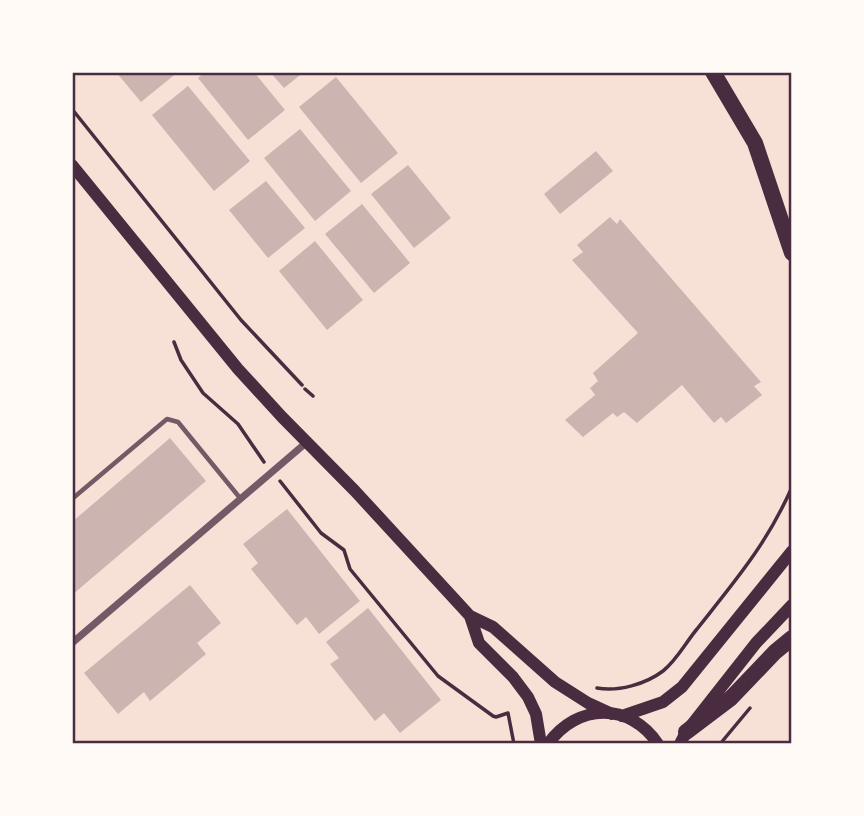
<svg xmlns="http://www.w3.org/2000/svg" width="864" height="816" font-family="'Open Sans',sans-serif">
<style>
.building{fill:#ccb4b1}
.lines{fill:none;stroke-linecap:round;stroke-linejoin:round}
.path{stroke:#4a2c40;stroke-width:3.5}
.service{stroke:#755966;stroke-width:4.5}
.minor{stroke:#755966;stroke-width:7}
.secondary{stroke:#4a2c40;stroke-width:12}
.motorway{stroke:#4a2c40;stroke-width:16}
.neatline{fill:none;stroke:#4a2c40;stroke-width:2.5}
</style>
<rect width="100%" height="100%" fill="#f7e1d7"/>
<path class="building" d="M 116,72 L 178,72 L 141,102 Z
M 205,72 L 254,72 L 285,110 L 248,140 L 198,78 Z
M 270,72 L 304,72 L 284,88 Z
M 336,77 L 398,153 L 361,183 L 299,107 Z
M 188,86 L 250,161 L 214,191 L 152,115 Z
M 300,129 L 351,191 L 315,221 L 264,158 Z
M 596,151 L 613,171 L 560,214 L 544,194 Z
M 408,165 L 451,218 L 414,248 L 371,194 Z
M 266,181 L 305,228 L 268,258 L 229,210 Z
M 362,204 L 410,263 L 374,293 L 325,234 Z
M 610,217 L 617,224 L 620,219 L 761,382 L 754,386 L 762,395 L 726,423 L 721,417 L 714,423 L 682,385 L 637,423 L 624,412 L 617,417 L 613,413 L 583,437 L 565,420 L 595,395 L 590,388 L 598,381 L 593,373 L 638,333 L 572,260 L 583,252 L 577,245 Z
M 315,241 L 363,300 L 327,330 L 279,271 Z
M 170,438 L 206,481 L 72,595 L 72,522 Z
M 287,509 L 360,601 L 319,634 L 306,617 L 297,625 L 251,569 L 258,563 L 243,544 Z
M 190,585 L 221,623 L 197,643 L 206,654 L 150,701 L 144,692 L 118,714 L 84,673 Z
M 368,608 L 441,700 L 400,733 L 384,713 L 375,721 L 330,664 L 339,658 L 326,642 Z"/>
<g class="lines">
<path class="path" d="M 72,109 L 241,320 L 302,385
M 174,342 L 181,360 L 203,393 L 238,424 L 264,462
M 305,389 L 313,396
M 280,481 L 321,533 L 344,550 L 350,569 L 438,676 L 493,716 L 496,717 L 508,713 L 514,744
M 597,688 C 618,692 646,684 663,671 C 677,660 686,642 697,629 C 735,581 767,544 792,487
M 720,744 L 750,708"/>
<path class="service" d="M 72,499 L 167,419 L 178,422 L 240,498"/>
<path class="minor" d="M 72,643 L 307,442"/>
<path class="secondary" d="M 72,165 L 238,369 L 282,417 L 355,491 L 470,616 L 493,627 L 555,682 L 588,703 L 612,714
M 470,616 L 479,643 L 513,677 L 528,697 L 536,714 L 541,744
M 622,716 L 663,702 L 682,687 L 792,551
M 548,744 C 577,703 630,702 658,744
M 680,744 L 686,732 L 756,643 L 792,605"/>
<path class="motorway" d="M 713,72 L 755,143 L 792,253
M 686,732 L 731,698 L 775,652 L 792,638"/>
</g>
<rect width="864" height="816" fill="none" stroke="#fffaf5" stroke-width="147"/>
<rect x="74" y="74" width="716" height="668" class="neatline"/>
</svg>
